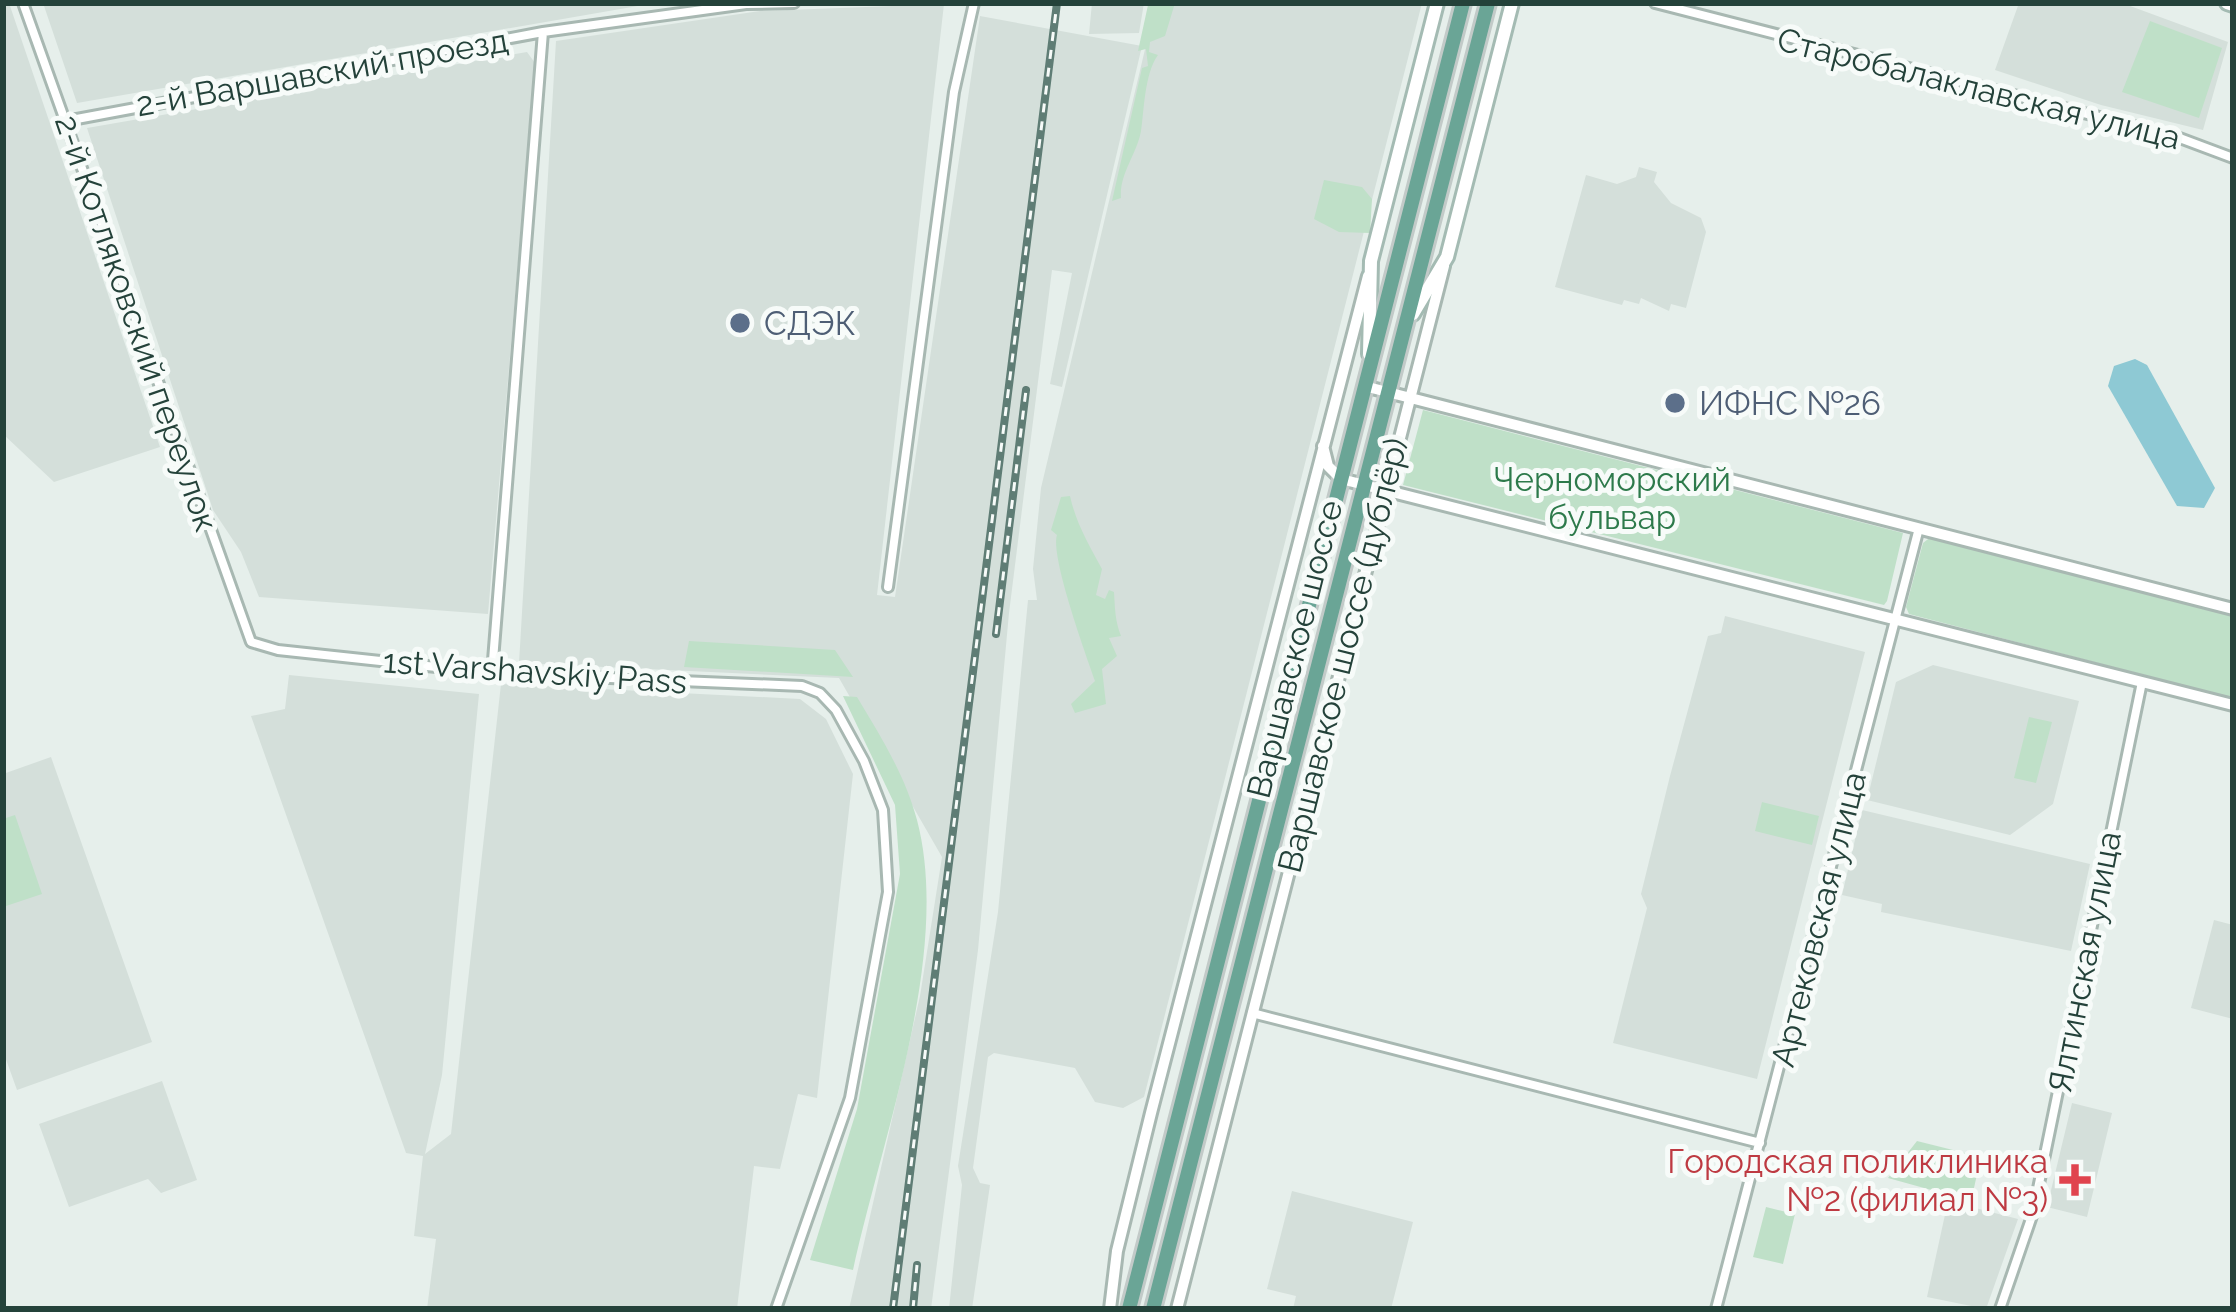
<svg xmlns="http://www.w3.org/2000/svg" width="2236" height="1312" font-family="Raleway,sans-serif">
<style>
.built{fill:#d4dfda}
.green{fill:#bfe0c8}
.water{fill:#8ec9d4}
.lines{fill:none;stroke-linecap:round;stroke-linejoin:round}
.minor-casing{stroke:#a8b8b2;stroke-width:14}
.tertiary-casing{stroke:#a8b8b2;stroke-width:16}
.secondary-casing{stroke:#a4bbb3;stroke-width:18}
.primary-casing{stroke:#c2cac8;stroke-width:20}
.minor{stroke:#fff;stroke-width:8}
.tertiary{stroke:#fff;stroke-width:10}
.secondary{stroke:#fff;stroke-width:12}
.primary{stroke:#6aa596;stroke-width:14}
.rail-casing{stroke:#5f7d75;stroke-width:8}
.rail{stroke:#f7fbf9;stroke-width:3;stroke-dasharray:9;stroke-linecap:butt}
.service-dot{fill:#5c6f8a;stroke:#f7fbf9;stroke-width:4.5}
.health-dot{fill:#e0444e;stroke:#f7fbf9;stroke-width:4.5}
.labels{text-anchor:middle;stroke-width:10;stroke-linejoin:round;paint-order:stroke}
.street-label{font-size:33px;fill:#24423a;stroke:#f7fbf9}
.service-label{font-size:33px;fill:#4e5e75;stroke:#f7fbf9;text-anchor:start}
.park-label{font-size:33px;fill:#2d7a4b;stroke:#f7fbf9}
.health-label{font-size:33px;fill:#be3a42;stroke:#f7fbf9;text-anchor:end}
</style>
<rect width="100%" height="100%" fill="#e6efeb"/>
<path class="built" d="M 3,3 L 9,3 L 160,447 L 54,482 L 3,434 Z
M 43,3 L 655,3 L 77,103 Z
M 1092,3 L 1144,3 L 1139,33 L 1089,34 Z
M 1156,3 L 1422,3 L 1144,1097 L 1123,1108 L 1095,1102 L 1075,1068 L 994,1053 L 988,1057 L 973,1168 L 980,1183 L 990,1185 L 972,1309 L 949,1309 L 962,1185 L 958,1166 L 998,912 L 1028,600 L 1037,600 L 1033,569 L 1041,488 Z
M 2019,3 L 2122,3 L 2228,42 L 2203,130 L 2101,105 L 1995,70 Z
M 944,4 L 877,595 L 895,597 L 980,16 L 1142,46 L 1062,387 L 1050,384 L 1072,273 L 1052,270 L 1009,613 L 978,950 L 931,1309 L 849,1309 L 920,996 L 942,857 L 839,678 L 519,663 L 556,41 L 760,11 Z
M 527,52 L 535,63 L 488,614 L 259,597 L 241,552 L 213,510 L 87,128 Z
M 1639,167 L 1657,172 L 1654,182 L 1671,203 L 1701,218 L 1706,232 L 1686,308 L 1671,304 L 1669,311 L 1641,298 L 1639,304 L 1624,300 L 1622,305 L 1555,287 L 1586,175 L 1617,184 L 1636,177 Z
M 1725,616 L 1865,652 L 1757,1079 L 1613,1043 L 1647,908 L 1641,894 L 1670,776 L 1708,636 L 1721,633 Z
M 1933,665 L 2079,701 L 2053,804 L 2010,835 L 1867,800 L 1896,682 Z
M 289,675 L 479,694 L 442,1075 L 425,1154 L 451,1134 L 501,684 L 800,699 L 826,719 L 853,774 L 817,1098 L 798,1094 L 780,1169 L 754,1166 L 737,1309 L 427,1309 L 436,1239 L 414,1236 L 423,1156 L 406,1153 L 251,716 L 285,709 Z
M 51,757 L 152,1042 L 17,1090 L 3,1051 L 3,774 Z
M 1862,810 L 2090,864 L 2071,951 L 1881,912 L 1882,904 L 1842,895 Z
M 2214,920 L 2233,925 L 2233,1019 L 2191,1008 Z
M 162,1081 L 197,1180 L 161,1193 L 148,1179 L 69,1207 L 39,1124 Z
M 2072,1103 L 2112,1113 L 2087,1217 L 2047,1207 Z
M 1292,1191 L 1413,1222 L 1391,1309 L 1293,1309 L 1296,1296 L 1267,1289 Z
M 1948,1201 L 2018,1219 L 1986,1309 L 1927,1297 Z"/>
<path class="green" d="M 1175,3 L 1165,36 L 1150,42 L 1149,52 L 1158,55 C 1144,74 1144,114 1141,131 C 1137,154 1119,174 1121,198 L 1112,201 L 1142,68 L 1148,66 L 1146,49 L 1138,51 L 1148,5 Z
M 2150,21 L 2222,48 L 2199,118 L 2122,92 Z
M 1324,180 L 1362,187 L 1372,199 L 1370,233 L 1339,232 L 1314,219 Z
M 1423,410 L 1903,533 L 1887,601 L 1884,605 L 1403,485 Z
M 1070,496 C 1076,523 1088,543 1102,569 L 1096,595 L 1105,599 L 1109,590 L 1114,592 C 1115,608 1115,621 1121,636 L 1109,638 L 1117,656 L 1102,669 L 1106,704 L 1075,713 L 1071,704 L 1095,681 C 1085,652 1050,556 1057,535 L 1051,530 L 1061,497 Z
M 1932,536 L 2233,613 L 2233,698 L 1909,614 L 1906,607 L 1923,543 Z
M 689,641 L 835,650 L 853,677 L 684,667 Z
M 843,696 L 857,697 C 881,737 905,775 917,820 C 952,953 882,1137 853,1270 L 810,1260 L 857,1109 L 900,874 L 895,805 Z
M 2029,717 L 2052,722 L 2036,783 L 2014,778 Z
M 1762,802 L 1819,816 L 1812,845 L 1755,831 Z
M 15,815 L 42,894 L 3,907 L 3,819 Z
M 1917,1141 L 1981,1157 L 1971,1201 L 1888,1178 Z
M 1766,1207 L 1795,1214 L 1783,1264 L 1753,1257 Z"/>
<path class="water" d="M 2135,359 L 2147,365 L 2215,488 L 2204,508 L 2177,506 L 2108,386 L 2114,366 Z"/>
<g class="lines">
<defs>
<path id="minor" d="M 23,3 L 251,642 L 278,650 L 492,673 L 802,686 L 820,693 L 836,710 L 864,761 L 883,810 L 888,892 L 850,1098 L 776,1309
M 1655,3 L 2177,137 L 2233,158
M 66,121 L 543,32 L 746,4 L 794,3
M 888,587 L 954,92 L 974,3
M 492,673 L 543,32
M 1252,1013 L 1760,1143
M 1716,1309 L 1919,528
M 2000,1309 L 2033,1213 L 2142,682"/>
<path id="tertiary" d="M 1364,386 L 2233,609
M 1323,446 L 1328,466 L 1341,479 L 2233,705
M 1110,1309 L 1117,1251 L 1151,1113 L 1368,276
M 1177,1309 L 1444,266"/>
<path id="secondary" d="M 2227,3 L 2233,5
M 1413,314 L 1447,257 L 1512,3
M 1369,354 L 1371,261 L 1437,3"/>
<path id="primary" d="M 1129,1309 L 1463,3
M 1153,1309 L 1488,3"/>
</defs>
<use href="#minor" class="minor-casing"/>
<use href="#tertiary" class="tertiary-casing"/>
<use href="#secondary" class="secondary-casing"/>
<use href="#primary" class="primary-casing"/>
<use href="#minor" class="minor"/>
<use href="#tertiary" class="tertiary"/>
<use href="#secondary" class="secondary"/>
<use href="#primary" class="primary"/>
<defs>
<path id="rail" d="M 996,634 L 1026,390
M 893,1309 L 1057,3
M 913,1309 L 917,1265"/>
</defs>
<use href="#rail" class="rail-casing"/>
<use href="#rail" class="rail"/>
</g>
<g class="service-dot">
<circle cx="740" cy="323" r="12"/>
<circle cx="1675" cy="403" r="12"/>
</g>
<path class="health-dot" d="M2069 1162h12v12h12v12h-12v12h-12v-12h-12v-12h12z"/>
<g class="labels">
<g class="street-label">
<text transform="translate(322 72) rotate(-10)" y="12">2-й Варшавский проезд</text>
<text transform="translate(1979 88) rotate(14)" y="12">Старобалаклавская улица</text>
<text transform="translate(137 323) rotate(71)" y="12">2-й Котляковский переулок</text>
<text transform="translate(1294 649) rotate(-76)" y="12">Варшавское шоссе</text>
<text transform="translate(1342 655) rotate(-76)" y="12">Варшавское шоссе (дублёр)</text>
<text transform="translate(535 671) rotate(4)" y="12">1st Varshavskiy Pass</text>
<text transform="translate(1818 919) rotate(-76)" y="12">Артековская улица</text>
<text transform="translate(2084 962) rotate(-79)" y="12">Ялтинская улица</text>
</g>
<g class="service-label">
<text x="764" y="335">СДЭК</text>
<text x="1699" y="415">ИФНС №26</text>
</g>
<g class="park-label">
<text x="1612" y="491">Черноморский<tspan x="1612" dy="38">бульвар</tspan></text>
</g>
<g class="health-label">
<text x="2048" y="1173">Городская поликлиника<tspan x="2048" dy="38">№2 (филиал №3)</tspan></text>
</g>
</g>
<rect width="2236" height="1312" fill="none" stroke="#24423a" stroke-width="12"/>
</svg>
